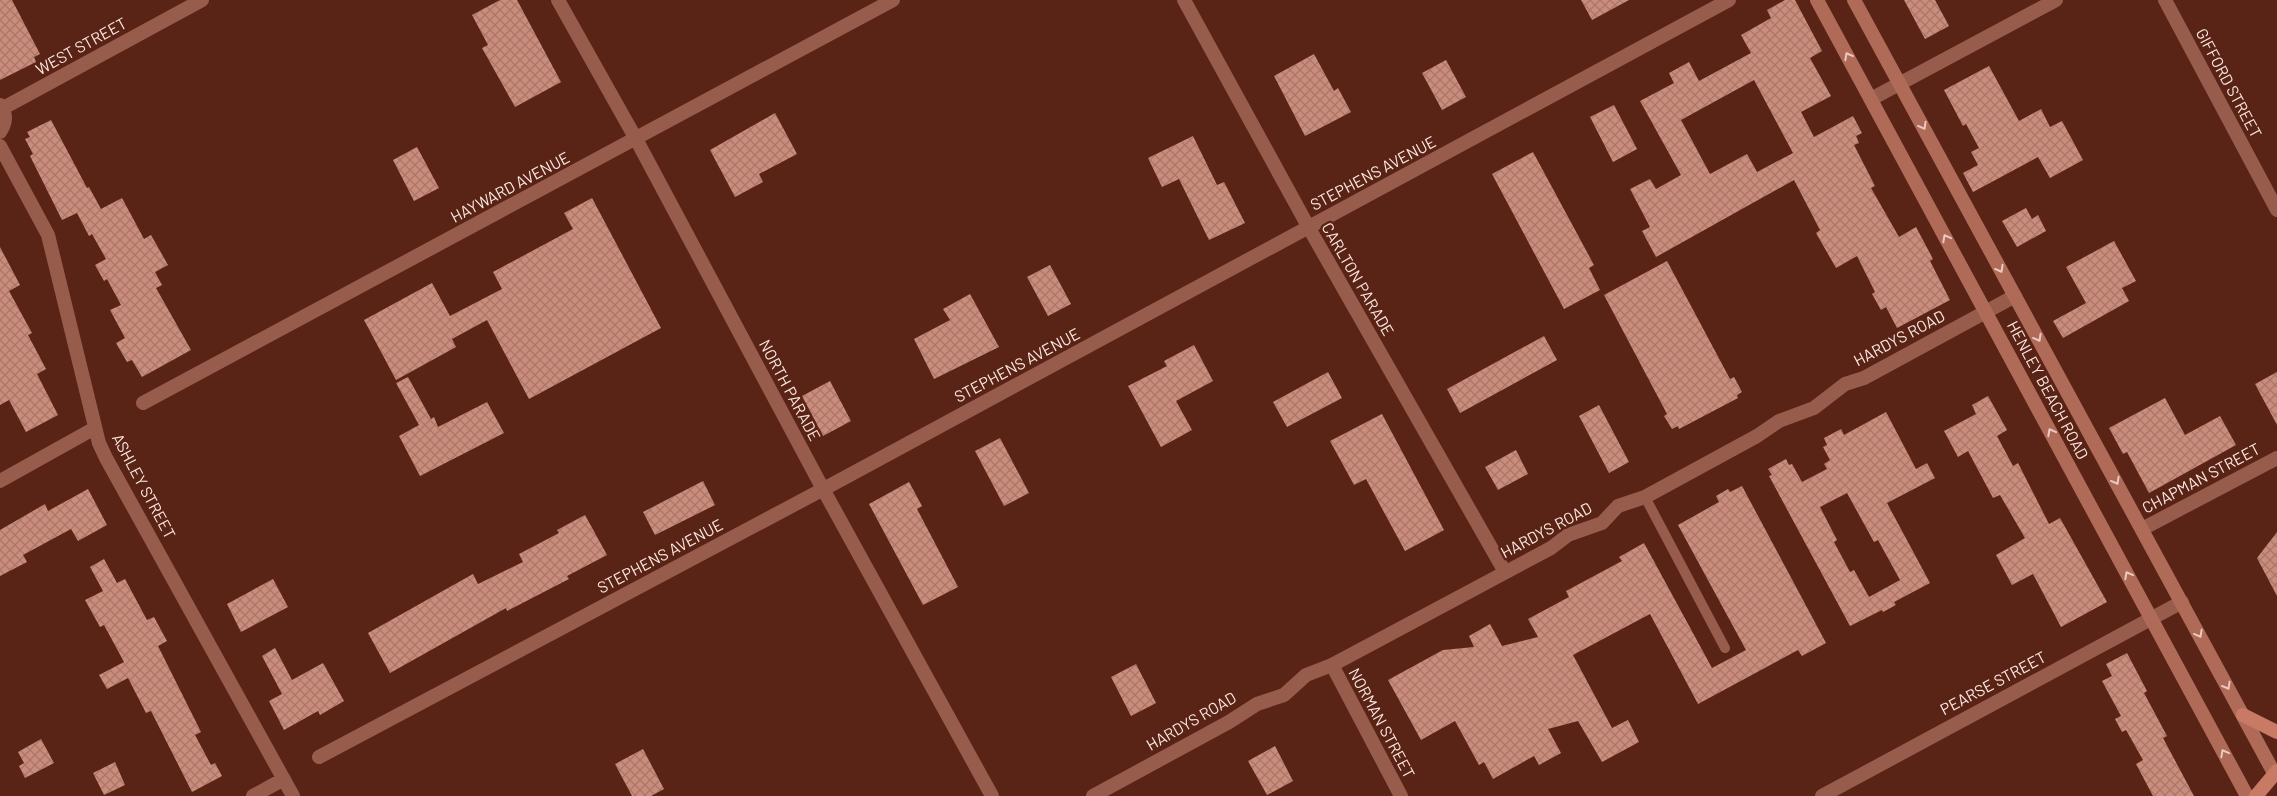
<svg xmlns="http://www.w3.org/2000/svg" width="2277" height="796" font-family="Barlow,sans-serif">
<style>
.building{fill:url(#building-cross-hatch);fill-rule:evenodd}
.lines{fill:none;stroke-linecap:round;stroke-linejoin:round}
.service{stroke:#975c4c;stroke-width:10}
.minor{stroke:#975c4c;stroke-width:14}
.tertiary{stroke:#975c4c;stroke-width:14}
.secondary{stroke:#af6b58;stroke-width:14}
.primary{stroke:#c87a65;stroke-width:14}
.oneway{stroke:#eac9c0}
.labels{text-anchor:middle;stroke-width:5;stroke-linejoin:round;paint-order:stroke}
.street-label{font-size:16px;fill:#fde8e2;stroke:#592416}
</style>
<defs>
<pattern id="building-cross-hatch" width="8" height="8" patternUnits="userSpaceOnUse" patternTransform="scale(1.25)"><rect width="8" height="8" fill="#cc8c7b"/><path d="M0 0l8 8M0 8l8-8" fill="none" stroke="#a6776a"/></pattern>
</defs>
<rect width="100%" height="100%" fill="#592416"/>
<path class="building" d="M 0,0 L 12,0 L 40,54 L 34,57 L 36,62 L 0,80 Z
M 500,0 L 517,0 L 561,82 L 515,107 L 482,48 L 488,45 L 472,15 Z
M 1581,0 L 1629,0 L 1592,20 Z
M 1785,0 L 1795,0 L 1822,51 L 1810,58 L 1831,96 L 1801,112 L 1814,137 L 1853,116 L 1862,133 L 1856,136 L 1859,143 L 1854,145 L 1875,186 L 1871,188 L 1899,237 L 1916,227 L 1933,259 L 1930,261 L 1950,300 L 1897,328 L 1886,307 L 1881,310 L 1872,294 L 1875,292 L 1857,256 L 1836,268 L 1816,233 L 1820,230 L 1794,180 L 1656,257 L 1642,231 L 1650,227 L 1630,189 L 1650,179 L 1656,189 L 1681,175 L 1640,101 L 1674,83 L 1669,73 L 1689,62 L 1699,81 L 1751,53 L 1741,35 L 1771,18 L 1767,10 ZM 1754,80 L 1793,153 L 1757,172 L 1747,154 L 1710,174 L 1681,120 Z
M 1904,0 L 1935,0 L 1949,26 L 1925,39 Z
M 1314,54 L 1334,91 L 1338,88 L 1351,112 L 1305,136 L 1274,76 Z
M 1446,60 L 1466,97 L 1442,110 L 1422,73 Z
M 1989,66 L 2019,121 L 2041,109 L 2050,127 L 2062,121 L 2083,160 L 2050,178 L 2038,157 L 1973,192 L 1963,173 L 1978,165 L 1971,152 L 1979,148 L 1966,124 L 1963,126 L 1944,90 Z
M 1614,105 L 1637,149 L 1613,162 L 1590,117 Z
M 775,113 L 797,154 L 759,174 L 763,182 L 735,197 L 710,150 Z
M 51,120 L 87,188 L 89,187 L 101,209 L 122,198 L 144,239 L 151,235 L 168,265 L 155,272 L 162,285 L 156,288 L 191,350 L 142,377 L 132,360 L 127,362 L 116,343 L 125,338 L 110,310 L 121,305 L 107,279 L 104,281 L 95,265 L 106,259 L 92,234 L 89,236 L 77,213 L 62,220 L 30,156 L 33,154 L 25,139 L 30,137 L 27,132 Z
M 1193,136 L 1217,185 L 1224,182 L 1245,223 L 1209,240 L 1179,179 L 1162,187 L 1148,158 Z
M 417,147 L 439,188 L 414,201 L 393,160 Z
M 1533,152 L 1594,265 L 1589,268 L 1600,290 L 1564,309 L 1492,174 Z
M 592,198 L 661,328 L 529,399 L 487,320 L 452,339 L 456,347 L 396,380 L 364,320 L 432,283 L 450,316 L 502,289 L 493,272 L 573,229 L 564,213 Z
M 2026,208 L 2032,219 L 2038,215 L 2046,231 L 2017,247 L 2002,221 Z
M 2114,241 L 2136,281 L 2122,288 L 2129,301 L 2063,338 L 2053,321 L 2086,303 L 2066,267 Z
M 0,247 L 20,285 L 9,291 L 32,333 L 28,335 L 46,369 L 37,374 L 58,415 L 26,432 L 9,400 L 0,405 Z
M 1667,261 L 1730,379 L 1734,377 L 1742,392 L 1737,395 L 1738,398 L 1679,429 L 1678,426 L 1672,429 L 1664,416 L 1667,414 L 1604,295 Z
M 1050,265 L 1071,304 L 1048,316 L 1027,277 Z
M 970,294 L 999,347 L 934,379 L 914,339 L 950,320 L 943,309 Z
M 1544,336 L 1557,360 L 1460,413 L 1447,389 Z
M 1194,345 L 1213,381 L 1176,401 L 1192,430 L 1161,447 L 1128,386 L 1167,366 L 1164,361 Z
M 1328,372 L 1342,398 L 1287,427 L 1273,402 Z
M 2277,372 L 2277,425 L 2255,384 Z
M 408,377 L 431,419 L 434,417 L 438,427 L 487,402 L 504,433 L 420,476 L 399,436 L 419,425 L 396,383 Z
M 830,381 L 851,421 L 823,436 L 802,396 Z
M 1988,396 L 2007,430 L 1997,436 L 2013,466 L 2018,463 L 2049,524 L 2060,518 L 2107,602 L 2061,627 L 2033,574 L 2012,585 L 1996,555 L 2025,538 L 2000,495 L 1993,498 L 1968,451 L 1958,457 L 1944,431 L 1976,414 L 1972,405 Z
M 2165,398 L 2185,435 L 2220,416 L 2236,445 L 2149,493 L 2127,452 L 2123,454 L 2109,428 Z
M 1599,405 L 1629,462 L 1609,473 L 1579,416 Z
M 1886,412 L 1916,469 L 1927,463 L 1935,478 L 1887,503 L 1930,583 L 1894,602 L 1896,605 L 1883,612 L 1882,610 L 1850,626 L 1769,476 L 1772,475 L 1768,469 L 1786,459 L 1789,465 L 1792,464 L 1802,482 L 1827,469 L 1824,464 L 1830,460 L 1823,447 L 1827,445 L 1824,438 L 1841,429 L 1844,435 ZM 1847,493 L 1874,542 L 1878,540 L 1900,580 L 1869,597 L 1854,570 L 1850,572 L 1834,542 L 1837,540 L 1820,507 Z
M 1382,414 L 1444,530 L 1405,551 L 1366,479 L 1354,485 L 1330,441 Z
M 1000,438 L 1029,493 L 1004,506 L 975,451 Z
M 1516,450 L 1528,474 L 1498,490 L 1485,467 Z
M 703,481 L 715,505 L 655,535 L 643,512 Z
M 909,482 L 922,506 L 917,509 L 958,587 L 923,605 L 869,504 Z
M 1742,486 L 1826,643 L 1802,656 L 1798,650 L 1698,704 L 1650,614 L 1573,655 L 1612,728 L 1628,720 L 1639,742 L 1602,762 L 1578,721 L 1548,729 L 1561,753 L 1539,765 L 1534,756 L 1493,779 L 1484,762 L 1479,765 L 1455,721 L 1421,740 L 1388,680 L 1443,650 L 1474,647 L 1469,636 L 1490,624 L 1502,646 L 1538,637 L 1528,619 L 1569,597 L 1566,591 L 1622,561 L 1619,557 L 1644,543 L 1712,668 L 1746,650 L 1678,525 L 1719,502 L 1716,496 L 1728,489 L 1730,492 Z
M 88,489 L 107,525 L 78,541 L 71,529 L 23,555 L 27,562 L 0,576 L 0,530 L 45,504 L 48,511 Z
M 585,515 L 607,555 L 567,576 L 569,579 L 507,611 L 506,608 L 390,673 L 368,633 L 473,574 L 478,584 L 523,562 L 519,554 L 559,533 L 557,530 Z
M 2277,532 L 2277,596 L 2257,558 Z
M 104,559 L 117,583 L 125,579 L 147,620 L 154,617 L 167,641 L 158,646 L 201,732 L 195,735 L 211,765 L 215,763 L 222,776 L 192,792 L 151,711 L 146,713 L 128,678 L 107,689 L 99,675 L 124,662 L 104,625 L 100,627 L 85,600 L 103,591 L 90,567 Z
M 273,579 L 288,607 L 241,632 L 227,604 Z
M 275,648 L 292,680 L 323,663 L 344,701 L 320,715 L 318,711 L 284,730 L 269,701 L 282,694 L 262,656 Z
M 2127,653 L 2147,691 L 2144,693 L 2167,736 L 2163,738 L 2194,796 L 2153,796 L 2136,764 L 2143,760 L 2126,730 L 2122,732 L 2115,719 L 2121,716 L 2102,681 L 2112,676 L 2106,664 Z
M 1136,664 L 1156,703 L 1131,716 L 1111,677 Z
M 41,739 L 54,763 L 25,778 L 19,766 L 24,763 L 18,752 Z
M 1275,746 L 1293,781 L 1267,795 L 1248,761 Z
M 643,749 L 664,789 L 651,796 L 632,796 L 615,764 Z
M 115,762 L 125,785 L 104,795 L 93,773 Z"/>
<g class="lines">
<path class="service" d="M 1645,497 L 1725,648"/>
<path class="minor" d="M 558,0 L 636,139 L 823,489 L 992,796
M 1184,0 L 1309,228 L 1505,572
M 2165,0 L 2277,210
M 1871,99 L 2056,0
M 0,105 C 7,114 6,123 0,132
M 3,108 L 202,0
M 0,146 L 48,235 L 99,443 L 106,458 L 293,796
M 143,403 L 893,0
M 0,481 L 95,428
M 2142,529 L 2277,458
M 1332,665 L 1401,796
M 319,757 L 833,484 L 1729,0
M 253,796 L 284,779
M 1822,796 L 2182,602"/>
<path class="tertiary" d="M 1093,796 L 1229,722 L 1257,704 L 1284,695 L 1306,675 L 1332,665 L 1551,548 L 1568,535 L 1602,523 L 1618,506 L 1645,497 L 1757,436 L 1779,421 L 1814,408 L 1845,384 L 1864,378 L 2015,296"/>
<path class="secondary" d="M 1817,0 L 2247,796
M 1854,0 L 2274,773"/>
<path class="primary" d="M 2243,715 L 2277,732
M 2256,796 L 2277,771"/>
</g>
<defs><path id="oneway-chevron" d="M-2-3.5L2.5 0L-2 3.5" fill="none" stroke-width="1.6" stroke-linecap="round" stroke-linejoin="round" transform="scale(1.25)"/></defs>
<g class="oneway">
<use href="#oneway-chevron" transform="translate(1848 56) rotate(-118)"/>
<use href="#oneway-chevron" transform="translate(1923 126) rotate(61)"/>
<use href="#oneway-chevron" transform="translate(1946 238) rotate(-118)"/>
<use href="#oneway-chevron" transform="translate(2000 269) rotate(61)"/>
<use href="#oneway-chevron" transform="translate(2038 338) rotate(61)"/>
<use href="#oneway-chevron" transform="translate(2051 432) rotate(-118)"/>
<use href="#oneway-chevron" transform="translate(2116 481) rotate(61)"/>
<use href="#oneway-chevron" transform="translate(2128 575) rotate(-118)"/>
<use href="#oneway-chevron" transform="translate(2199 634) rotate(61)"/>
<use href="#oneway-chevron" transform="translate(2227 686) rotate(61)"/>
<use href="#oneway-chevron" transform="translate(2224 753) rotate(-118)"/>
</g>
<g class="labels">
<g class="street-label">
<text transform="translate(81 46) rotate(-29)" y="6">WEST STREET</text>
<text transform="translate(2229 83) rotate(62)" y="6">GIFFORD STREET</text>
<text transform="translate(1373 173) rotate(-28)" y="6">STEPHENS AVENUE</text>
<text transform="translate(510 187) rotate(-28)" y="6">HAYWARD AVENUE</text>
<text transform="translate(1358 279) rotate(60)" y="6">CARLTON PARADE</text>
<text transform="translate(1899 338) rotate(-28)" y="6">HARDYS ROAD</text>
<text transform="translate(1017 365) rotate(-28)" y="6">STEPHENS AVENUE</text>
<text transform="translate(790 390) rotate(62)" y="6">NORTH PARADE</text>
<text transform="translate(2048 390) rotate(62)" y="6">HENLEY BEACH ROAD</text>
<text transform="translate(2201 478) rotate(-28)" y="6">CHAPMAN STREET</text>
<text transform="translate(144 486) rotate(62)" y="6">ASHLEY STREET</text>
<text transform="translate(1546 530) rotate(-28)" y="6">HARDYS ROAD</text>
<text transform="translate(660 556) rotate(-28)" y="6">STEPHENS AVENUE</text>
<text transform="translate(1993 683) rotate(-28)" y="6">PEARSE STREET</text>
<text transform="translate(1191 721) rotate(-30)" y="6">HARDYS ROAD</text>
<text transform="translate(1382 723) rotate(62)" y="6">NORMAN STREET</text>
</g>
</g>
</svg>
